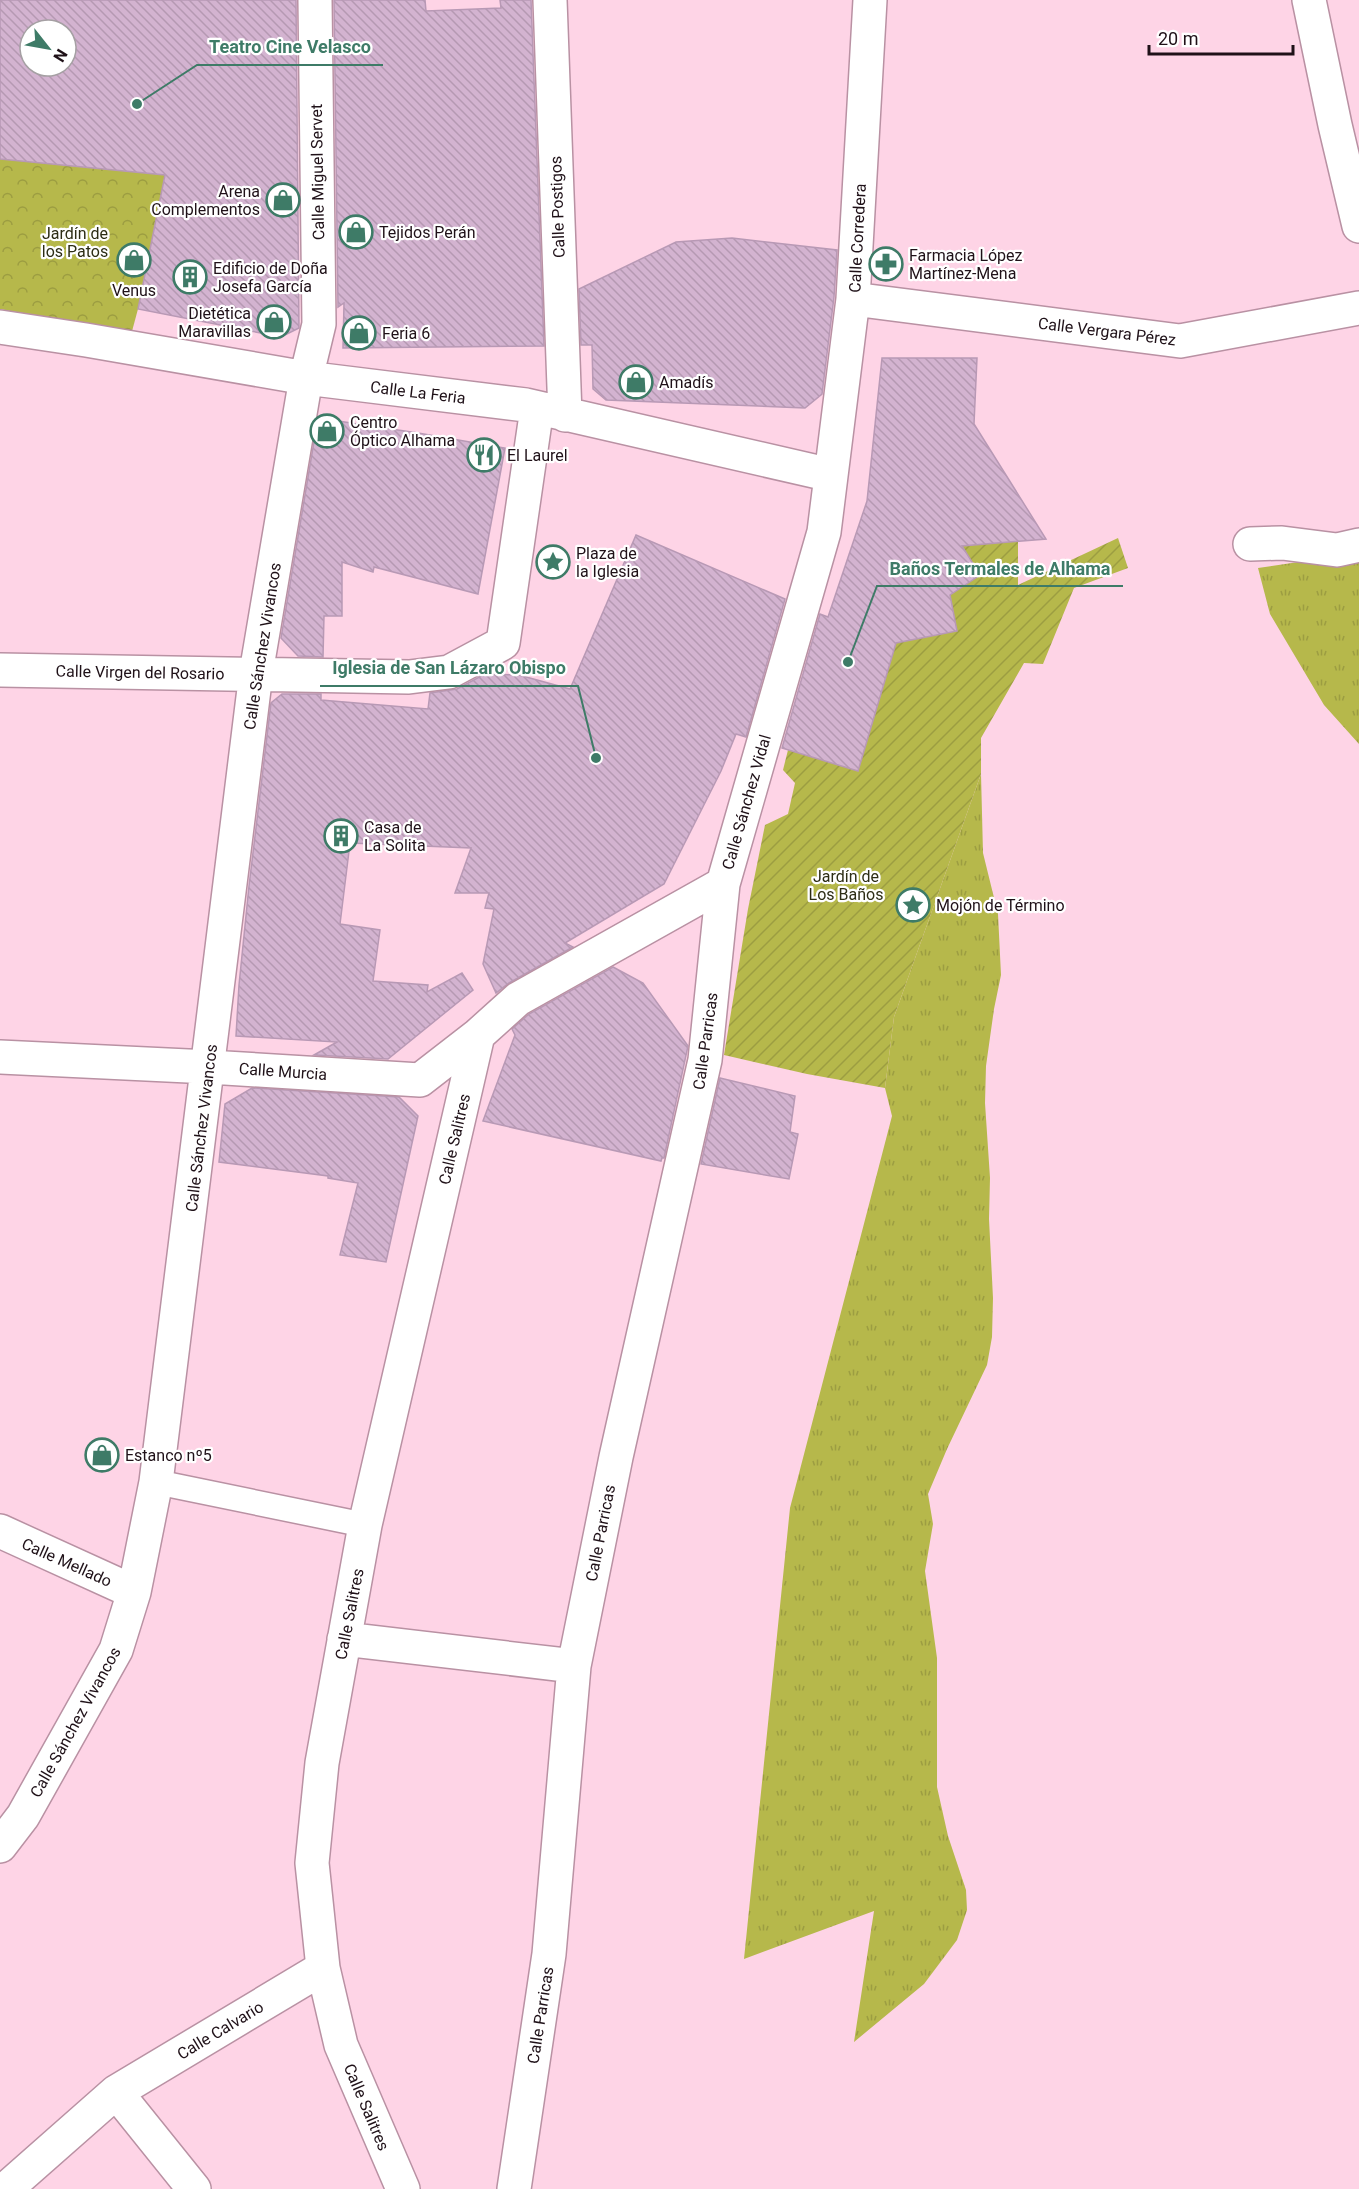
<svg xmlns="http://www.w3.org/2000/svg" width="1359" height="2189" font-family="Roboto,sans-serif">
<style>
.grass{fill:url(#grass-tufts)}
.forest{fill:url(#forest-crowns)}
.garden{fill:url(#garden-furrows)}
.building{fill:url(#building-back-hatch);stroke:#b899b5;stroke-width:1.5;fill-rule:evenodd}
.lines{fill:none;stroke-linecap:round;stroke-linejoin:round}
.lane-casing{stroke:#b991a3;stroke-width:27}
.street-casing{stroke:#b991a3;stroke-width:36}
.lane{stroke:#fff;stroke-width:24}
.street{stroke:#fff;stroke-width:33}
.labels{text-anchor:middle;stroke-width:4.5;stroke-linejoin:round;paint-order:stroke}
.street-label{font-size:16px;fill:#1f1118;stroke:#fff}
.poi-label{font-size:16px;fill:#1f1118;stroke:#fff;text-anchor:start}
.park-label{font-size:16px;fill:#2d2d15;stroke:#fff}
.leader{fill:none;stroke:#3e7b67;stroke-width:2}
.callout-dot{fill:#3e7b67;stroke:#fff;stroke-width:2}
.callout-label{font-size:18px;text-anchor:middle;font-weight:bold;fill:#3e7b67;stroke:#fff;stroke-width:4.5;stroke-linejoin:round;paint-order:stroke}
</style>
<defs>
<pattern id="grass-tufts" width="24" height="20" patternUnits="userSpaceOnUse" patternTransform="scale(1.5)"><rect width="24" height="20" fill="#b6b84b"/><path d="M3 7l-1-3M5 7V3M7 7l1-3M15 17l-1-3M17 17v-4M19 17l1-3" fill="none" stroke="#9c9d41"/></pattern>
<pattern id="forest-crowns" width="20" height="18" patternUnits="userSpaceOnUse" patternTransform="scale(1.5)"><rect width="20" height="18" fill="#b6b84b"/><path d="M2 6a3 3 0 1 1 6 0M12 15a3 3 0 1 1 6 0" fill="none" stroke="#9c9d41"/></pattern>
<pattern id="garden-furrows" width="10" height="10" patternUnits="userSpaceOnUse" patternTransform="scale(1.5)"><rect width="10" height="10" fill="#b6b84b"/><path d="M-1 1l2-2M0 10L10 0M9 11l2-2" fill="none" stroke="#9c9d41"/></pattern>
<pattern id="building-back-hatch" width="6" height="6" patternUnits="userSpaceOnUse" patternTransform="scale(1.5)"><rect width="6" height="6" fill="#d3b3d0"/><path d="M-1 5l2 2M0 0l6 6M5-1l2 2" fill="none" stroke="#b599b2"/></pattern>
</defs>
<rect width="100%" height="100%" fill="#fed4e6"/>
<path class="grass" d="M 1359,553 L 1359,744 L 1324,705 L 1270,614 L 1258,568 Z
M 981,774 L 983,853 L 998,914 L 1001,975 L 994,1009 L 986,1066 L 985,1103 L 990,1178 L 989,1219 L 993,1298 L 992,1337 L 987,1365 L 947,1449 L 928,1494 L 933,1524 L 925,1571 L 937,1658 L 937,1787 L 948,1836 L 966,1890 L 967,1910 L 957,1940 L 924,1984 L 854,2042 L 874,1911 L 744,1959 L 790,1508 L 892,1116 L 885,1088 L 894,1017 Z"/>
<path class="forest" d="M 0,159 L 165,175 L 138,309 L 131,335 L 0,309 Z"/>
<path class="garden" d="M 1118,538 L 1128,568 L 1074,588 L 1043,664 L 1024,663 L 981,738 L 981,774 L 894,1017 L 885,1088 L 807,1074 L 724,1055 L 748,909 L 765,825 L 788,814 L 795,783 L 783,770 L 788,750 L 858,770 L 896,643 L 950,595 L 980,575 L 962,546 L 1018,541 L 1018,585 Z"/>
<path class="building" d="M 0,0 L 296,0 L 299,328 L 281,337 L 138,309 L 165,175 L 0,159 ZM 30,30 L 66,30 L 66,66 L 30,66 Z
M 334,0 L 425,0 L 426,11 L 501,8 L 500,0 L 531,0 L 544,346 L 343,348 L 344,303 L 338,307 Z
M 732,238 L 837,250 L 834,297 L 822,394 L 805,408 L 606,400 L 593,389 L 592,345 L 581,345 L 579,289 L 676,242 Z
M 882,358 L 977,358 L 974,424 L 1046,539 L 962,546 L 980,575 L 950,595 L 957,631 L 896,643 L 858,771 L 782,748 L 820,614 L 828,617 L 867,501 Z
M 318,418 L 418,433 L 505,448 L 478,594 L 374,567 L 373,572 L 342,562 L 342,616 L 324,616 L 323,657 L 298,656 L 281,638 Z
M 636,535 L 785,599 L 746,737 L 736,734 L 721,771 L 664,884 L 565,943 L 573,947 L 509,983 L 496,993 L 483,964 L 494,909 L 485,908 L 489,893 L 455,893 L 471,848 L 350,843 L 340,924 L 380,930 L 373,981 L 428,985 L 427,992 L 462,973 L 473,990 L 388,1059 L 314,1055 L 337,1042 L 236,1036 L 239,985 L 249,886 L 271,703 L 282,694 L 321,694 L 321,700 L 428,709 L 430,693 L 457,689 L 485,674 L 519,675 L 570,689 Z
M 613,967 L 643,983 L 688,1046 L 664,1158 L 662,1158 L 661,1161 L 483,1121 L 515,1035 L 512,1029 L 529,1014 Z
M 720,1078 L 795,1096 L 790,1132 L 798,1134 L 789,1179 L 701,1164 Z
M 252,1088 L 399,1097 L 418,1116 L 386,1262 L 340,1255 L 358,1183 L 328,1178 L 328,1176 L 219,1162 L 225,1104 Z"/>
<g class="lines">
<defs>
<path id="lane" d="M 156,1482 L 365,1525"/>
<path id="street" d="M 550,0 L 565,415
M 1309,0 L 1335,125 L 1359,226
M 853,299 L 1180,341 L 1359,308
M 0,327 L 86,340 L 306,378 L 526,405 L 831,475
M 1250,544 L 1282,543 L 1337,550 L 1359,545
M 0,670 L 409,677 L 449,672 L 503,643 L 537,408
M 0,1057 L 209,1067 L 420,1080 L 478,1035 L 518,999 L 723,884
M 0,1531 L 134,1592
M 344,1639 L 574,1666
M 0,1846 L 23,1816 L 116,1650 L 134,1592 L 156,1482 L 256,673 L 306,378 L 319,324 L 315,0
M 116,2092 L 194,2189
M 6,2189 L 116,2092 L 323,1968
M 403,2189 L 341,2045 L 323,1968 L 312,1863 L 322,1763 L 365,1525 L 478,1035
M 514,2189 L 549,1954 L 574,1666 L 616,1457 L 705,1060 L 723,884 L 824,532 L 853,299 L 870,0"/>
</defs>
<use href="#lane" class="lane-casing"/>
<use href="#street" class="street-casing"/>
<use href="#lane" class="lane"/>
<use href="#street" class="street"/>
</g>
<defs>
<symbol id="shop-ring" viewBox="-11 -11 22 22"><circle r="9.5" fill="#fff" stroke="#3e7b67" stroke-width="1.5"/><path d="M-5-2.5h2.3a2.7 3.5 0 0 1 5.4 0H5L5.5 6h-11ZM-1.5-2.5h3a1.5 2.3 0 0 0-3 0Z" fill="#3e7b67"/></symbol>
<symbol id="pharmacy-ring" viewBox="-11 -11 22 22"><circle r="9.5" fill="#fff" stroke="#3e7b67" stroke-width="1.5"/><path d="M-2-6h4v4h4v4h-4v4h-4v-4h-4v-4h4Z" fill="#3e7b67"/></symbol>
<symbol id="building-ring" viewBox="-11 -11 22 22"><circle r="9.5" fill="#fff" stroke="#3e7b67" stroke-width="1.5"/><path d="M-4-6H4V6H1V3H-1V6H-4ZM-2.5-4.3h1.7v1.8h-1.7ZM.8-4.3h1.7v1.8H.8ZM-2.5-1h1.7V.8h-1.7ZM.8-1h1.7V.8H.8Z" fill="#3e7b67"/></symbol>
<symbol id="restaurant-ring" viewBox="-11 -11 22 22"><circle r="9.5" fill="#fff" stroke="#3e7b67" stroke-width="1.5"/><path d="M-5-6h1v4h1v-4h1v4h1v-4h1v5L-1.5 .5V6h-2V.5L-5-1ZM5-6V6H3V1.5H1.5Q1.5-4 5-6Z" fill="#3e7b67"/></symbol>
<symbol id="sight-ring" viewBox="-11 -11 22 22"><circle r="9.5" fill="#fff" stroke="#3e7b67" stroke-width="1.5"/><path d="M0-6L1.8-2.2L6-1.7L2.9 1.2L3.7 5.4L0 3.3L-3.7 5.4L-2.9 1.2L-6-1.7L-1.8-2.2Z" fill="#3e7b67"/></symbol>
</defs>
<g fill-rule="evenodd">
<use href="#shop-ring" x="264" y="181" width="38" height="38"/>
<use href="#shop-ring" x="337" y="213" width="38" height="38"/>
<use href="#shop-ring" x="115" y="241" width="38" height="38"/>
<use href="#pharmacy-ring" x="867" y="245" width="38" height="38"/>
<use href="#building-ring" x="171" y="258" width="38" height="38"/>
<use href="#shop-ring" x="255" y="303" width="38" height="38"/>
<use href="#shop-ring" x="340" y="314" width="38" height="38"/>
<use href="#shop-ring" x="617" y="363" width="38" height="38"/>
<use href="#shop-ring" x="308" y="412" width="38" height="38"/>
<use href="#restaurant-ring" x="465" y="436" width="38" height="38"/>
<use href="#sight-ring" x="534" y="543" width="38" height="38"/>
<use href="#building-ring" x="322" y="817" width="38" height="38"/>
<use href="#sight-ring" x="894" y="886" width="38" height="38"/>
<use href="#shop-ring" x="83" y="1436" width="38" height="38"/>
</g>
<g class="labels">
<g class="street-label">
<text transform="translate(317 172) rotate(-91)" y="6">Calle Miguel Servet</text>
<text transform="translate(557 207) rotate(-92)" y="6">Calle Postigos</text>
<text transform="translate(857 238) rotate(-87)" y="6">Calle Corredera</text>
<text transform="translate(1107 331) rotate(7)" y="6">Calle Vergara Pérez</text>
<text transform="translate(418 392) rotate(7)" y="6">Calle La Feria</text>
<text transform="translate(262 646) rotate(-81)" y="6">Calle Sánchez Vivancos</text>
<text transform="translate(140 672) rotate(1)" y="6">Calle Virgen del Rosario</text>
<text transform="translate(746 802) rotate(-74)" y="6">Calle Sánchez Vidal</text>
<text transform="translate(705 1041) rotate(-82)" y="6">Calle Parricas</text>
<text transform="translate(283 1071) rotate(4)" y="6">Calle Murcia</text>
<text transform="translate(201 1128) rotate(-83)" y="6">Calle Sánchez Vivancos</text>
<text transform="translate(454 1139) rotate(-77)" y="6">Calle Salitres</text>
<text transform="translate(600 1533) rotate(-79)" y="6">Calle Parricas</text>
<text transform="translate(67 1562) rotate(24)" y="6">Calle Mellado</text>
<text transform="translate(349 1614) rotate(-79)" y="6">Calle Salitres</text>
<text transform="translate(75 1722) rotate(-61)" y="6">Calle Sánchez Vivancos</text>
<text transform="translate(540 2015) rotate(-81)" y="6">Calle Parricas</text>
<text transform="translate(220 2030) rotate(-31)" y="6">Calle Calvario</text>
<text transform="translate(367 2107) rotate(67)" y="6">Calle Salitres</text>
</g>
<g class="poi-label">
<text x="260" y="197" text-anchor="end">Arena<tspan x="260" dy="18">Complementos</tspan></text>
<text x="379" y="238">Tejidos Perán</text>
<text x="909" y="261">Farmacia López<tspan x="909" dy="18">Martínez-Mena</tspan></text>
<text x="213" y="274">Edificio de Doña<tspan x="213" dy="18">Josefa García</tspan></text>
<text x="134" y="296" text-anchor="middle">Venus</text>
<text x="251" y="319" text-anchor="end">Dietética<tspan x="251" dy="18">Maravillas</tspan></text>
<text x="382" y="339">Feria 6</text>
<text x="659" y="388">Amadís</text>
<text x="350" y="428">Centro<tspan x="350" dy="18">Óptico Alhama</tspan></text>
<text x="507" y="461">El Laurel</text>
<text x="576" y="559">Plaza de<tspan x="576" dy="18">la Iglesia</tspan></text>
<text x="364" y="833">Casa de<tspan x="364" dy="18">La Solita</tspan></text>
<text x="936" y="911">Mojón de Término</text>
<text x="125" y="1461">Estanco nº5</text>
</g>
<g class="park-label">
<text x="75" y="239">Jardín de<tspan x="75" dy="18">los Patos</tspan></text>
<text x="846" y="882">Jardín de<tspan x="846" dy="18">Los Baños</tspan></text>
</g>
</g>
<path class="leader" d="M137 104L197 65H383M848 662L877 586H1123M596 758L578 686H320"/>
<g class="callout-dot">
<circle cx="137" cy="104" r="6"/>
<circle cx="848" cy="662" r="6"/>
<circle cx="596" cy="758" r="6"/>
</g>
<g class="callout-label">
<text x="290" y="53">Teatro Cine Velasco</text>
<text x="1000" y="575">Baños Termales de Alhama</text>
<text x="449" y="674">Iglesia de San Lázaro Obispo</text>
</g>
<g transform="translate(48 48) rotate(121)"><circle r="28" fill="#ffffff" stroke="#a5a0a3" stroke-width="1.5"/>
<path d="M0-4.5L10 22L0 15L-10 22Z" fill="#3e7b67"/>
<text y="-9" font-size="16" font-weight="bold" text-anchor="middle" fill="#1f1118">N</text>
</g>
<path d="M1149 45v9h144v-9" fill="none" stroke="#1f1118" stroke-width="3"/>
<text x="1158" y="45" font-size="18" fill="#1f1118" stroke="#ffffff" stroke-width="4.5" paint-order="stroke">20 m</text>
</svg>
